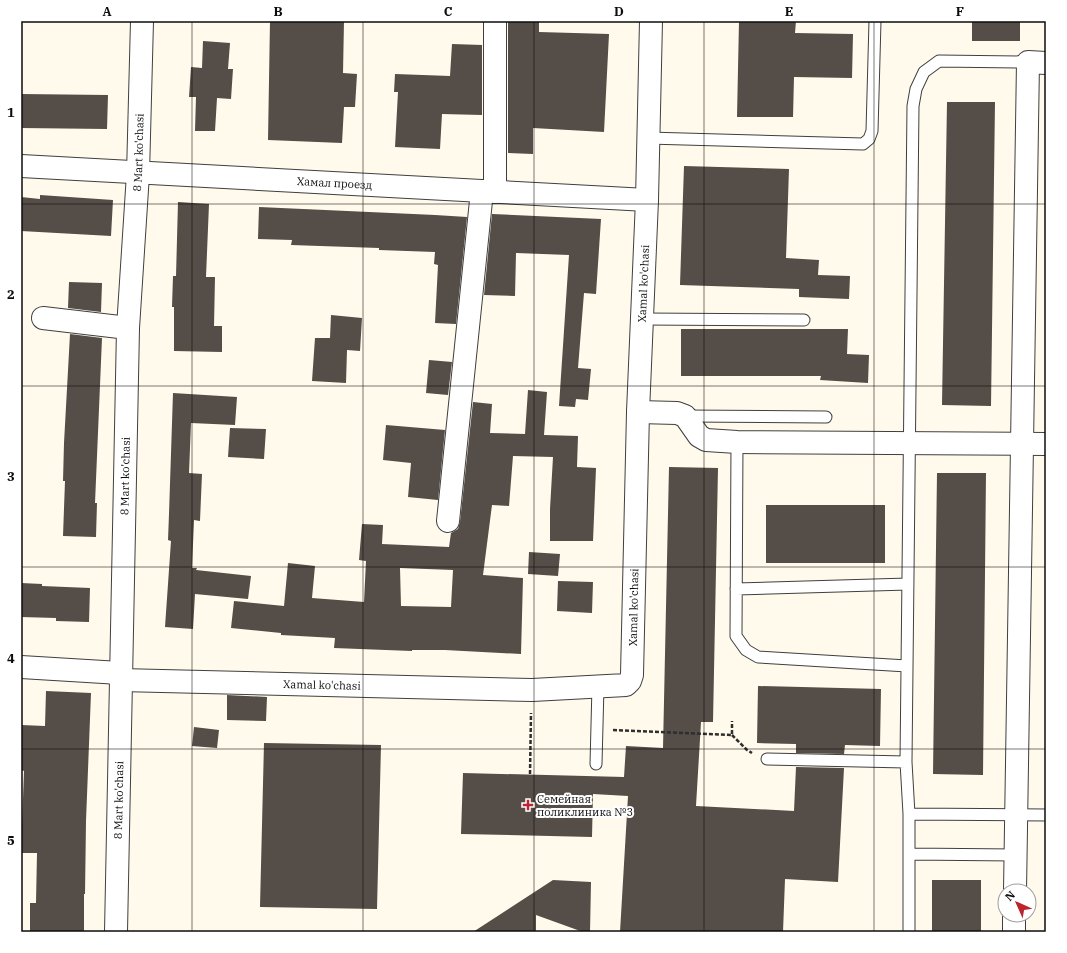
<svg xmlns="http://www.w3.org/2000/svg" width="1067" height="953" font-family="'IBM Plex Serif',serif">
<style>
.building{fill:#544d48;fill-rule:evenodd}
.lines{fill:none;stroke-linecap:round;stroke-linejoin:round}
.service-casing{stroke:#3f3f3f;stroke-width:13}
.minor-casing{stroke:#3f3f3f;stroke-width:24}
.tertiary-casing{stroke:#3f3f3f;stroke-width:24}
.path{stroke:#2e2e2e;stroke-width:2.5;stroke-dasharray:4 2;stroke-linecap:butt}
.service{stroke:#fff;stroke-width:11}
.minor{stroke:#fff;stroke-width:22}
.tertiary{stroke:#fff;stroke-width:22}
.grid{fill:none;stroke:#0c0c0c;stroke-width:1;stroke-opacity:0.55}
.poi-dot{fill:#bc2430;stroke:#fff;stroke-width:1.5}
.labels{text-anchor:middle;stroke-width:4;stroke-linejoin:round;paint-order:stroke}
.street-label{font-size:11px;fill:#0c0c0c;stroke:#fff}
.poi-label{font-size:11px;fill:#0c0c0c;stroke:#fff;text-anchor:start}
.neatline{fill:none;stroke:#0c0c0c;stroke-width:1.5}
.grid-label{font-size:13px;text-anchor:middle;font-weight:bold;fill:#0c0c0c}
</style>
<rect width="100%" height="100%" fill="#fffaeb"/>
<path class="building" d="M 270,21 L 344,21 L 343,73 L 357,74 L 355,107 L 344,107 L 342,143 L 268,140 Z
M 508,21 L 539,21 L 539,32 L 609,34 L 604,132 L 533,128 L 533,154 L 508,153 Z
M 739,21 L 796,21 L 795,33 L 853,34 L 852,78 L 794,77 L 793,117 L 737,117 Z
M 972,21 L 1020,21 L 1020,41 L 972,41 Z
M 203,41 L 230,43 L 228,69 L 233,69 L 231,99 L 217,98 L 215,131 L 195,131 L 196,97 L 189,97 L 191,67 L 202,68 Z
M 452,44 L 482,45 L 482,115 L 442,114 L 440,149 L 395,147 L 398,92 L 394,92 L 395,74 L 450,76 Z
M 21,94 L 108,95 L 107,129 L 21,128 Z
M 947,102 L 995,102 L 991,406 L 942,405 Z
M 684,166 L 789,169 L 786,258 L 819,260 L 818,275 L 850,276 L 849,299 L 799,297 L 799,289 L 680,285 Z
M 40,195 L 113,200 L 111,236 L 21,231 L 21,197 L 40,199 Z
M 178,202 L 209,204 L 206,277 L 215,277 L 214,326 L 222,326 L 222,352 L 174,351 L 174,307 L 172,307 L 173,276 L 176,276 Z
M 259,207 L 435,215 L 467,217 L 456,324 L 435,323 L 438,265 L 434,264 L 435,252 L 379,250 L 379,248 L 291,245 L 292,240 L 258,239 Z
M 492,214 L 601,219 L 596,294 L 584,293 L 578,368 L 591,369 L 588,400 L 576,399 L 575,407 L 559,406 L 569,255 L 516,253 L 515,296 L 484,295 Z
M 69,282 L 102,283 L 101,312 L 68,308 Z
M 331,315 L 362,318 L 360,351 L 347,350 L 346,383 L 312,381 L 315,338 L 330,338 Z
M 681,329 L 848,329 L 847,354 L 869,355 L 868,383 L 820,380 L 821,376 L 681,376 Z
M 70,334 L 102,338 L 95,503 L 97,503 L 96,537 L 63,536 L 65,481 L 63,481 L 64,443 Z
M 429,360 L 452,362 L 448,395 L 426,393 Z
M 528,390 L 547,392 L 544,435 L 578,436 L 577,467 L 596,468 L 593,541 L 550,541 L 550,509 L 553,457 L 513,456 L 509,506 L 492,505 L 483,575 L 523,578 L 521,654 L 445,650 L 412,650 L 412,651 L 334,648 L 335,638 L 281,635 L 281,633 L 231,628 L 234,601 L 284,606 L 288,563 L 315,566 L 312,598 L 364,602 L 366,561 L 359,560 L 362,524 L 383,525 L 382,544 L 449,547 L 451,533 L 458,529 L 460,522 L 473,402 L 492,404 L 490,433 L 525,434 ZM 400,568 L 453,570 L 451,607 L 401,606 Z
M 173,393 L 237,397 L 235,425 L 191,423 L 189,473 L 202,474 L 200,521 L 194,520 L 192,568 L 197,568 L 196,570 L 251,576 L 248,599 L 195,594 L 193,629 L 165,627 L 171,541 L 168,540 L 169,514 Z
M 386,425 L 445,430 L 438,500 L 408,497 L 411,463 L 383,460 Z
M 230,428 L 266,429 L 264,459 L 228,457 Z
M 669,467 L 718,468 L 713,722 L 701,722 L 696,806 L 794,811 L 796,767 L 844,768 L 838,882 L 785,879 L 783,932 L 620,932 L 628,796 L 593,794 L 592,837 L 461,834 L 463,773 L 624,777 L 626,746 L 663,748 Z
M 937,473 L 986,473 L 983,775 L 933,774 Z
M 766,505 L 885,505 L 885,563 L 766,563 Z
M 529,552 L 560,554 L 558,576 L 528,574 Z
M 558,581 L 593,582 L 592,613 L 557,611 Z
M 21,583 L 42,584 L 42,586 L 90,588 L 89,622 L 56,621 L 56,618 L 21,617 Z
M 758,686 L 881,689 L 880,746 L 845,745 L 844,754 L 796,753 L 796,744 L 757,743 Z
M 46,691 L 91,693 L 86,821 L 85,894 L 84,894 L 84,932 L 30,932 L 30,903 L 36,903 L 37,853 L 21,853 L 24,771 L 21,770 L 21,725 L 45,726 Z
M 227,695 L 267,697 L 266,721 L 227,720 Z
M 194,727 L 219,730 L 217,748 L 192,746 Z
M 264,743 L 381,745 L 377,909 L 260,907 Z
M 553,880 L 591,882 L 590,932 L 583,932 L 536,915 L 536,932 L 473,932 Z
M 932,880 L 981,880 L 981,932 L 932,932 Z"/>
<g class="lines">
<defs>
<path id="service" d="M 648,138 L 863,144 L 869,139 L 872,131 L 875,21
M 642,319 L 804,320
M 685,416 L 826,417
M 737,442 L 736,636 L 746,650 L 758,657 L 907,666
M 736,589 L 908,584
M 767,759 L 906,762
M 596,764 L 598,686
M 909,814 L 1046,815
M 909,854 L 1015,855
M 909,932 L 909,814 L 906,762 L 913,106 L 916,89 L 924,72 L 939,61 L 1028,62"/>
<g id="minor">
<path d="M 495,21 L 495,192"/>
<path id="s1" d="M 21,166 L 647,200"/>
<path d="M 43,318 L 128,328"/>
<path d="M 638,412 L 677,413 L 685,416 L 699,436 L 706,440 L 737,442 L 1046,444"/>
<path d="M 448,521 L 482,191"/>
<path d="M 21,667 L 120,673"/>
<path id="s2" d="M 120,680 L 532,690 L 626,685 L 630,681 L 632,675 L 638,412 L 647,200 L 651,21"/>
<path d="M 1015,891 L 1028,62 L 1046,63"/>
<path d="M 1014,932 L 1014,915"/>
</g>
<g id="tertiary">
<path id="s3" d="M 116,932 L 128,328 L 138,174 L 142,21"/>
</g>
</defs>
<use href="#service" class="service-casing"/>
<use href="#minor" class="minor-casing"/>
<use href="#tertiary" class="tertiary-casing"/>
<path class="path" d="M 613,730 L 732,735 L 732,721
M 732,735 L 747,750 L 752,753
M 530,774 L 531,713"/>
<use href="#service" class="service"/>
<use href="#minor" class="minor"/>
<use href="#tertiary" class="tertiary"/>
</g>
<path class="grid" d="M 192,21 L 192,932M 363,21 L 363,932M 534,21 L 534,932M 704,21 L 704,932M 874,21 L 874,932M 21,204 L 1046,204M 21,386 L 1046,386M 21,567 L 1046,567M 21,749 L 1046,749"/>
<path class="poi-dot" d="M526 799h4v4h4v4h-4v4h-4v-4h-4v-4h4z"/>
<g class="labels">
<g class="street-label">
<text dy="4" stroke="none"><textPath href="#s3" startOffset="780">8 Mart ko'chasi</textPath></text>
<text dy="4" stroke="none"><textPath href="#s1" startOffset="314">Хамал проезд</textPath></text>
<text dy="4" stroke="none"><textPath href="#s2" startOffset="910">Xamal ko'chasi</textPath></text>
<text dy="4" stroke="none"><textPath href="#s3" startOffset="456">8 Mart ko'chasi</textPath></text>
<text dy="4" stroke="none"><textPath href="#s2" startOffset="586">Xamal ko'chasi</textPath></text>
<text dy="4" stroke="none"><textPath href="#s2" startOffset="202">Xamal ko'chasi</textPath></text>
<text dy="4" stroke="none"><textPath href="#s3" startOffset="132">8 Mart ko'chasi</textPath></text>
</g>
<g class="poi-label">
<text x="537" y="803">Семейная<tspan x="537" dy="13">поликлиника №3</tspan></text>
</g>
</g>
<rect width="1067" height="953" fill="none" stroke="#ffffff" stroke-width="44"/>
<g transform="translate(1017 903) rotate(315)"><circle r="19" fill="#ffffff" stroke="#9e9e9e"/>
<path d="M0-3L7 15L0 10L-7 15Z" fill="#bc2430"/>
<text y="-6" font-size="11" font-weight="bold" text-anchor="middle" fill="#0c0c0c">N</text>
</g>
<rect x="22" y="22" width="1023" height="909" class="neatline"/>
<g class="grid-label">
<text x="107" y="16">A</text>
<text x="278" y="16">B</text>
<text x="448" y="16">C</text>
<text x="619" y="16">D</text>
<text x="789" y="16">E</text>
<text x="960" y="16">F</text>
<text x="11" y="117">1</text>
<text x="11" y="299">2</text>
<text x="11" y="481">3</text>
<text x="11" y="663">4</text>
<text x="11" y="845">5</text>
</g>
</svg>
